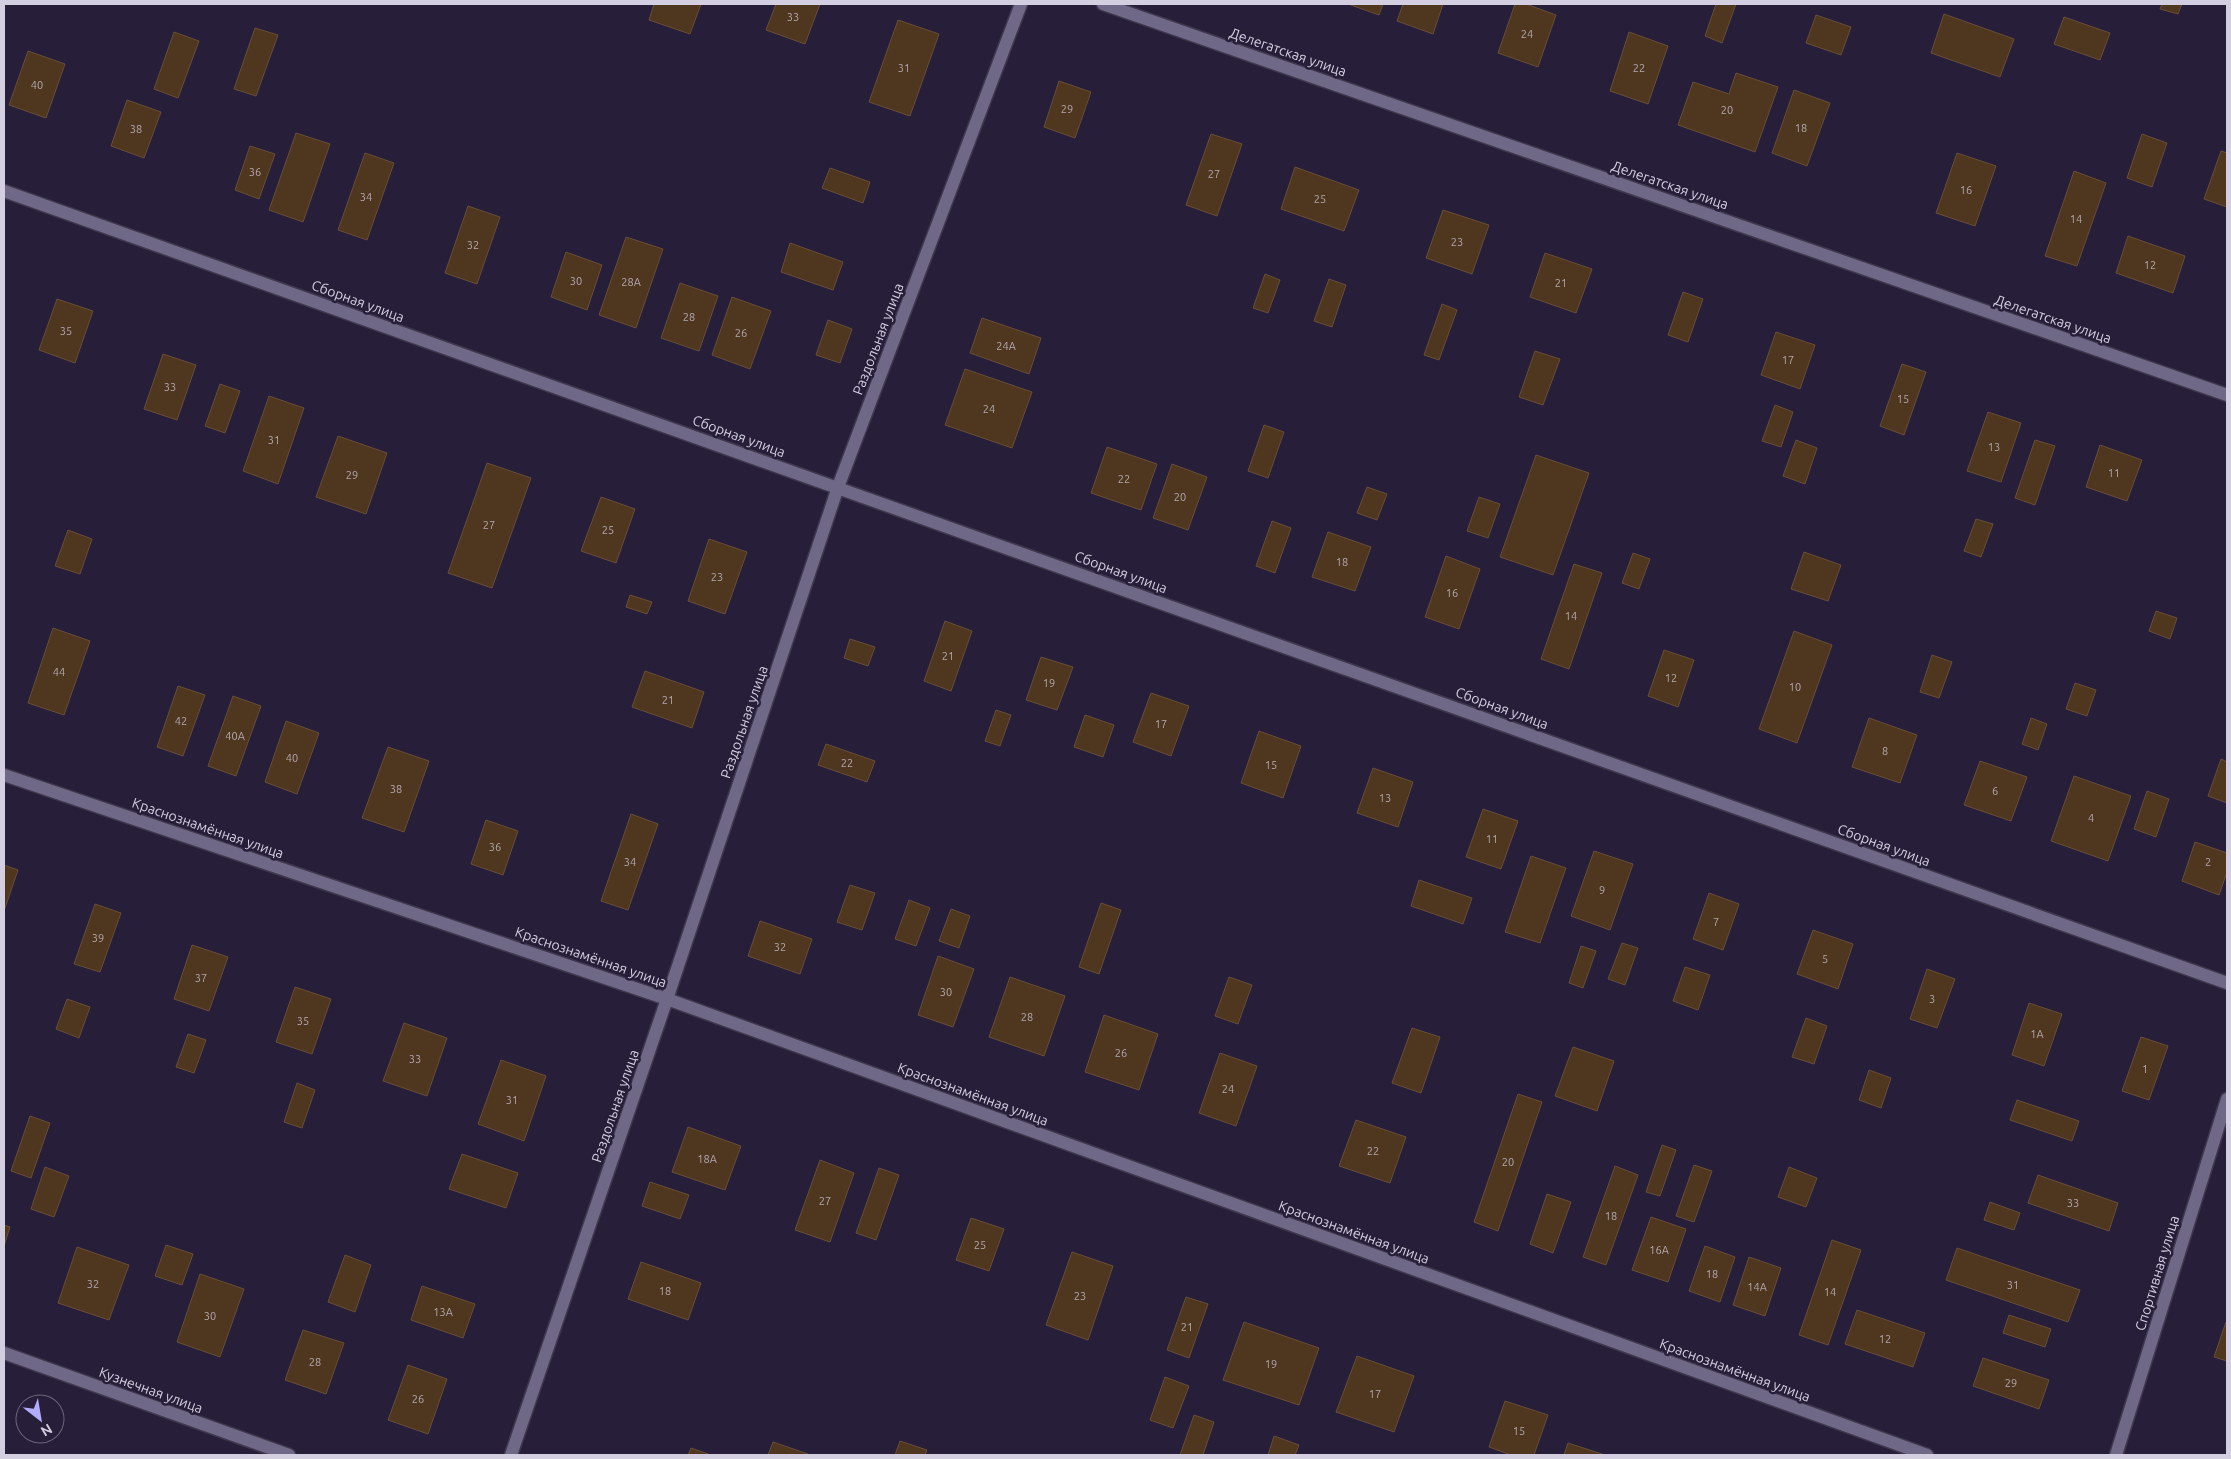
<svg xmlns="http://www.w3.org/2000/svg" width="2231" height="1459" font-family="Ubuntu,sans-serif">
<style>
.building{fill:#4f361f;stroke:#684e37}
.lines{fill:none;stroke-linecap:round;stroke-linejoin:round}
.minor-casing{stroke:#40384e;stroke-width:15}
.minor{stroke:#706887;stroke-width:12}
.labels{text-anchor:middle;stroke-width:5;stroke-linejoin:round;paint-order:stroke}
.number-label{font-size:11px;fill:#b2a8b0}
.street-label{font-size:14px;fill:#d3cee0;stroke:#271f3a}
</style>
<rect width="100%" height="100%" fill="#271f3a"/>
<path class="building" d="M 654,4 L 701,4 L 690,34 L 649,20 Z
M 776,4 L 820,4 L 805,44 L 766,30 Z
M 1348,4 L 1383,4 L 1379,15 Z
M 1403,4 L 1443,4 L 1433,34 L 1397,21 Z
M 1515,4 L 1526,4 L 1556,15 L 1538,67 L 1498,53 Z
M 1716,4 L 1736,4 L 1722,43 L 1705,36 Z
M 2162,4 L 2182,4 L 2178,14 L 2160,9 Z
M 1944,14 L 2014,39 L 2000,77 L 1931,53 Z
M 1816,15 L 1851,27 L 1841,55 L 1806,43 Z
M 2064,17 L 2110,33 L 2100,60 L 2054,44 Z
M 898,20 L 939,34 L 910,116 L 869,102 Z
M 255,28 L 278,35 L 256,96 L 234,89 Z
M 174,32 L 199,41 L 178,98 L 154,89 Z
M 1629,32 L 1668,46 L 1648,104 L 1610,91 Z
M 28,51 L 65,64 L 46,118 L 9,105 Z
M 1736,73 L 1778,87 L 1755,152 L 1678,125 L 1693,82 L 1729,94 Z
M 1059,81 L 1091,92 L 1075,138 L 1044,127 Z
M 1794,90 L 1830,103 L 1807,166 L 1772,153 Z
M 127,100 L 161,112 L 144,158 L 111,146 Z
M 296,133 L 330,144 L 303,222 L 269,210 Z
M 1211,134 L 1242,144 L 1217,216 L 1186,205 Z
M 2142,134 L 2167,143 L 2152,187 L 2127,178 Z
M 250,146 L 275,154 L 259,199 L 235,190 Z
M 2221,151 L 2227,153 L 2227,207 L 2204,199 Z
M 365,153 L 394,163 L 367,240 L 338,230 Z
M 1957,153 L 1996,166 L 1975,226 L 1936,213 Z
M 1295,167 L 1359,190 L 1344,231 L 1281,209 Z
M 830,168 L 870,182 L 863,203 L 822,188 Z
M 2074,171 L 2106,183 L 2077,266 L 2045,256 Z
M 468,206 L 500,217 L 477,284 L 445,273 Z
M 1443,210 L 1489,225 L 1472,274 L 1426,258 Z
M 2128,236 L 2185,256 L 2173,293 L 2116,273 Z
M 626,237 L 663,249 L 636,328 L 599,315 Z
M 790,243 L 843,262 L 833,290 L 781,272 Z
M 566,252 L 602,265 L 587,310 L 551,297 Z
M 1545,253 L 1592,269 L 1576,313 L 1530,297 Z
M 1265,274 L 1280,280 L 1268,313 L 1253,308 Z
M 1329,279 L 1346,285 L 1332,327 L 1314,321 Z
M 680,283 L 718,296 L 699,351 L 661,338 Z
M 1683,292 L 1703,299 L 1688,342 L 1668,335 Z
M 732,297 L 771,311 L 750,369 L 712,355 Z
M 57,299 L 93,311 L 75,363 L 39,350 Z
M 1442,304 L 1457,310 L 1439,360 L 1424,355 Z
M 982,318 L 1041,338 L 1029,374 L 970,353 Z
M 828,320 L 852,329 L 840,363 L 816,355 Z
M 1776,332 L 1815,345 L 1800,389 L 1761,375 Z
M 1535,351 L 1560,359 L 1543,405 L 1519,397 Z
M 163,354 L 196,365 L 177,420 L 144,409 Z
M 1902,364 L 1926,372 L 1904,435 L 1880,426 Z
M 965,369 L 1032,392 L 1012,448 L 945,425 Z
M 220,384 L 240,391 L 225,433 L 205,426 Z
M 269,396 L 304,408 L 278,484 L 243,471 Z
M 1775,405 L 1793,412 L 1781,447 L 1762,441 Z
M 1988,412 L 2021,423 L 2001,482 L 1967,471 Z
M 1264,425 L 1284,432 L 1268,478 L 1248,471 Z
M 338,436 L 387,453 L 366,514 L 316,497 Z
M 1796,440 L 1817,448 L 1805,484 L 1783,476 Z
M 2035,440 L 2055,446 L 2035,505 L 2015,498 Z
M 2100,445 L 2142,460 L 2127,501 L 2086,487 Z
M 1107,447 L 1157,464 L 1141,510 L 1091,493 Z
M 1536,455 L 1589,473 L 1553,575 L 1500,557 Z
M 487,463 L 531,478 L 492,588 L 448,573 Z
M 1172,464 L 1207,477 L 1188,530 L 1153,518 Z
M 1367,487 L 1387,494 L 1377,520 L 1357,513 Z
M 601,497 L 635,509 L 616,563 L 581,551 Z
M 1479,497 L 1500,504 L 1488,538 L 1467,531 Z
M 1976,519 L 1993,524 L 1981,557 L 1964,551 Z
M 1272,521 L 1291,528 L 1275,573 L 1256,566 Z
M 68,530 L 92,539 L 80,574 L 55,566 Z
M 1328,532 L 1371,547 L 1355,591 L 1312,577 Z
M 709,539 L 747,552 L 725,614 L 688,601 Z
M 1804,552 L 1841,565 L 1828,601 L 1791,589 Z
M 1633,553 L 1650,559 L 1639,589 L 1622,583 Z
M 1446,556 L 1480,569 L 1459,629 L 1425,617 Z
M 1574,564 L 1602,573 L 1569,669 L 1541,659 Z
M 630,595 L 652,602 L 647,614 L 626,607 Z
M 2156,611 L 2177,618 L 2170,639 L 2149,631 Z
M 945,621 L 972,631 L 951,691 L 924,681 Z
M 53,628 L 90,641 L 64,715 L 28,703 Z
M 1794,631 L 1832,645 L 1797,743 L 1759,729 Z
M 850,639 L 875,647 L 868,666 L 844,658 Z
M 1664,650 L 1694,660 L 1678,707 L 1648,696 Z
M 1932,655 L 1952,662 L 1939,698 L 1920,692 Z
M 1041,657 L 1073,667 L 1057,710 L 1026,700 Z
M 645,671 L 704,692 L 692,728 L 632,707 Z
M 2075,683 L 2096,690 L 2087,716 L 2066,709 Z
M 178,686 L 205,695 L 183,756 L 157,747 Z
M 1151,693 L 1189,706 L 1171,756 L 1133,742 Z
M 233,696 L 261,706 L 236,776 L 208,766 Z
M 996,710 L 1011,715 L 1000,746 L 985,741 Z
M 1085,715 L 1114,725 L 1103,757 L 1074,747 Z
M 1869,718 L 1917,735 L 1900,783 L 1852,767 Z
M 2031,718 L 2047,724 L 2038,750 L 2022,744 Z
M 286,721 L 319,733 L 297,794 L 265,782 Z
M 1259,731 L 1301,746 L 1283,798 L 1241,783 Z
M 826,744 L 875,761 L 867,782 L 818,765 Z
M 388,747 L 429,761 L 404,832 L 362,818 Z
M 2221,759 L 2227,762 L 2227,803 L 2208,796 Z
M 1980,761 L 2027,777 L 2011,821 L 1964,805 Z
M 1373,768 L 1413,782 L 1398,827 L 1357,813 Z
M 2074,776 L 2131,796 L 2108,861 L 2051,841 Z
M 2147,791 L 2169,799 L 2156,837 L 2134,829 Z
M 1483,809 L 1518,821 L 1501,869 L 1466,857 Z
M 631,814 L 658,824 L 628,910 L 601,901 Z
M 486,820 L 518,831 L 503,875 L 471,864 Z
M 2195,842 L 2227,853 L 2227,872 L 2219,895 L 2182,881 Z
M 1594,851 L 1633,864 L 1610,930 L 1571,916 Z
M 1531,856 L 1566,868 L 1540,943 L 1505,932 Z
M 4,865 L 18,870 L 4,911 Z
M 1419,880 L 1472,898 L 1463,924 L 1411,906 Z
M 850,885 L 875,893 L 862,930 L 837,922 Z
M 1709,893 L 1739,904 L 1723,950 L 1693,939 Z
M 909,900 L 930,908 L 916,946 L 895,939 Z
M 1101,903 L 1121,910 L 1099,974 L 1079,967 Z
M 95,904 L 121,913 L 100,972 L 74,964 Z
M 951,909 L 970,916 L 959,948 L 939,941 Z
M 760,921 L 812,939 L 800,974 L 748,956 Z
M 1813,930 L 1853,944 L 1838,989 L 1797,974 Z
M 1622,943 L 1638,948 L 1625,985 L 1608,979 Z
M 192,945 L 228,957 L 209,1011 L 174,999 Z
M 1581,946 L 1596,951 L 1583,988 L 1569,983 Z
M 938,956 L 974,969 L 953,1027 L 918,1015 Z
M 1685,967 L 1710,975 L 1698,1010 L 1673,1001 Z
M 1927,969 L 1955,979 L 1937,1028 L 1910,1019 Z
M 1010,977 L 1065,996 L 1044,1056 L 989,1037 Z
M 1229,977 L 1252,985 L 1238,1024 L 1215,1016 Z
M 295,987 L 331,999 L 312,1054 L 276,1042 Z
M 67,999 L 90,1007 L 79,1038 L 56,1029 Z
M 2029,1003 L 2062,1014 L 2044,1066 L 2012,1055 Z
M 1104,1015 L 1158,1034 L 1139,1090 L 1085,1072 Z
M 1806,1018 L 1827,1026 L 1814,1064 L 1792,1057 Z
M 404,1023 L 447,1038 L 427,1096 L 383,1081 Z
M 1412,1028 L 1440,1037 L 1421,1093 L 1392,1083 Z
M 188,1034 L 206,1040 L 194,1073 L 176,1067 Z
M 2141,1037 L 2168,1046 L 2149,1100 L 2122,1091 Z
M 1573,1047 L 1614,1061 L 1597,1111 L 1555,1096 Z
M 1220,1053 L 1257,1066 L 1236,1126 L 1199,1113 Z
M 501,1060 L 546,1076 L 524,1141 L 478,1124 Z
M 1869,1070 L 1891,1078 L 1881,1108 L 1859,1100 Z
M 297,1083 L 315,1090 L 302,1128 L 284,1122 Z
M 1518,1094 L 1542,1102 L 1498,1231 L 1474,1222 Z
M 2017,1100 L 2079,1121 L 2072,1141 L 2010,1120 Z
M 30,1116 L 50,1123 L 31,1178 L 11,1171 Z
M 1356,1120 L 1406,1137 L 1390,1183 L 1339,1166 Z
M 688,1127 L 741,1146 L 725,1190 L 672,1172 Z
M 1662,1145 L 1676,1150 L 1660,1196 L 1646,1192 Z
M 462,1154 L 518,1173 L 506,1208 L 449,1189 Z
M 820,1160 L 854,1173 L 830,1242 L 795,1230 Z
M 1694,1165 L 1712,1171 L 1694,1222 L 1676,1216 Z
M 1615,1166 L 1638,1175 L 1606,1265 L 1583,1257 Z
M 45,1167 L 69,1176 L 54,1217 L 31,1209 Z
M 1789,1167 L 1817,1178 L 1806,1207 L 1778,1197 Z
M 879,1168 L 899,1175 L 876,1240 L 856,1233 Z
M 2038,1175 L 2118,1203 L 2109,1231 L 2028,1203 Z
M 650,1182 L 689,1195 L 680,1219 L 642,1206 Z
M 1547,1194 L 1571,1202 L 1553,1253 L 1530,1244 Z
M 1990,1202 L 2020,1213 L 2014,1230 L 1984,1220 Z
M 1651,1217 L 1686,1229 L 1668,1282 L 1632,1270 Z
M 971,1218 L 1004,1229 L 989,1271 L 956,1260 Z
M 4,1225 L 10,1227 L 4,1246 Z
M 1832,1240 L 1861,1250 L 1828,1345 L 1799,1335 Z
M 166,1245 L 193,1254 L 182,1285 L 155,1276 Z
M 1705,1246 L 1735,1257 L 1720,1302 L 1689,1291 Z
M 77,1247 L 129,1265 L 109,1320 L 58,1303 Z
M 1957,1248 L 2080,1290 L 2068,1322 L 1946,1280 Z
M 1072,1252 L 1113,1266 L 1088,1340 L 1046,1325 Z
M 345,1255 L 371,1265 L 355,1312 L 328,1302 Z
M 1749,1257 L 1781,1268 L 1765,1316 L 1733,1305 Z
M 641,1262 L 701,1283 L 688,1320 L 628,1299 Z
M 200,1274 L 244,1289 L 220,1357 L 177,1342 Z
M 422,1286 L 475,1304 L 463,1338 L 411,1320 Z
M 1186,1297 L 1208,1304 L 1189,1358 L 1167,1350 Z
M 1857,1310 L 1925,1333 L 1913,1367 L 1845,1344 Z
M 2009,1315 L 2051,1329 L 2045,1347 L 2003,1333 Z
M 1244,1322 L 1319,1348 L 1299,1405 L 1223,1380 Z
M 2226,1322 L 2227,1323 L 2227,1361 L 2214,1357 Z
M 303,1330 L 344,1343 L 326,1394 L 285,1380 Z
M 1357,1356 L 1414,1376 L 1394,1432 L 1336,1412 Z
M 1983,1358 L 2049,1380 L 2039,1409 L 1973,1386 Z
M 408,1365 L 447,1379 L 428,1434 L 388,1420 Z
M 1165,1377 L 1189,1386 L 1173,1428 L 1150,1420 Z
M 1505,1401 L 1548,1415 L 1534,1455 L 1511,1455 L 1489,1447 Z
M 1194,1415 L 1214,1422 L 1203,1455 L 1180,1455 Z
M 1274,1436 L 1299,1445 L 1295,1455 L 1268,1455 Z
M 900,1441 L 927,1450 L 925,1455 L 895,1455 Z
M 773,1442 L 808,1454 L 808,1455 L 768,1455 Z
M 1568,1443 L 1605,1455 L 1564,1455 Z
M 691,1448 L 711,1455 L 688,1455 Z"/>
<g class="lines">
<defs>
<path id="minor" d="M 1103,4 L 2227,395
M 4,191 L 2227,983
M 4,775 L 667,999 L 1927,1455
M 4,1353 L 289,1455
M 511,1455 L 667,999 L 838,487 L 1021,4
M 2116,1455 L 2227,1099"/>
</defs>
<use href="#minor" class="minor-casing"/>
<use href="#minor" class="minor"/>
</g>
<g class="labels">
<g class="number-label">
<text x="793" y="21">33</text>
<text x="1527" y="38">24</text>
<text x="904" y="72">31</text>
<text x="1639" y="72">22</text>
<text x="37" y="89">40</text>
<text x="1067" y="113">29</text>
<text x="1727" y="114">20</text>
<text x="1801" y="132">18</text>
<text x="136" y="133">38</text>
<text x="255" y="176">36</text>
<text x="1214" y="178">27</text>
<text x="1966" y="194">16</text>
<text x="366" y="201">34</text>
<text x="1320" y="203">25</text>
<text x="2076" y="223">14</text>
<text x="1457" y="246">23</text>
<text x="473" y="249">32</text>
<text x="2150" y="269">12</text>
<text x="576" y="285">30</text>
<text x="631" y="286">28А</text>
<text x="1561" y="287">21</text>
<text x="689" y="321">28</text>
<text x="66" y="335">35</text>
<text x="741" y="337">26</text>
<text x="1006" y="350">24А</text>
<text x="1788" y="364">17</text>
<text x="170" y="391">33</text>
<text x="1903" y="403">15</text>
<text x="989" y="413">24</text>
<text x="274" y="444">31</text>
<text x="1994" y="451">13</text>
<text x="2114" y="477">11</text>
<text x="352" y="479">29</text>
<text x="1124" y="483">22</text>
<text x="1180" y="501">20</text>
<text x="489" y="529">27</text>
<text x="608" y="534">25</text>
<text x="1342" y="566">18</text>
<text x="717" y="581">23</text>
<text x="1452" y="597">16</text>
<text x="1571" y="620">14</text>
<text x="948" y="660">21</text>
<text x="59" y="676">44</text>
<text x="1671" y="682">12</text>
<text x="1049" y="687">19</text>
<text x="1795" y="691">10</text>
<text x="668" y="704">21</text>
<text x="181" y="725">42</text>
<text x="1161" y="728">17</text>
<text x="235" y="740">40А</text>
<text x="1885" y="755">8</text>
<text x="292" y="762">40</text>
<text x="847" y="767">22</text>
<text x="1271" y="769">15</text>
<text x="396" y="793">38</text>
<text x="1995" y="795">6</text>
<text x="1385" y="802">13</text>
<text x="2091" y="822">4</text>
<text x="1492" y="843">11</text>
<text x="495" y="851">36</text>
<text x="630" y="866">34</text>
<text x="2208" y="866">2</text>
<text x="1602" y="894">9</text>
<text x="1716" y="926">7</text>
<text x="98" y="942">39</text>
<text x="780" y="951">32</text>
<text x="1825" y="963">5</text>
<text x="201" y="982">37</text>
<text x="946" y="996">30</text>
<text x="1932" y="1003">3</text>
<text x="1027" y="1021">28</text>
<text x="303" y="1025">35</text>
<text x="2037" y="1038">1А</text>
<text x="1121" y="1057">26</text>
<text x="415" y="1063">33</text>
<text x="2145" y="1073">1</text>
<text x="1228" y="1093">24</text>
<text x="512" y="1104">31</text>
<text x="1373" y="1155">22</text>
<text x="707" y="1163">18А</text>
<text x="1508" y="1166">20</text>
<text x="825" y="1205">27</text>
<text x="2073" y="1207">33</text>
<text x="1611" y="1220">18</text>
<text x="980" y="1249">25</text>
<text x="1659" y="1254">16А</text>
<text x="1712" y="1278">18</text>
<text x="93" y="1288">32</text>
<text x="2013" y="1289">31</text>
<text x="1757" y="1291">14А</text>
<text x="665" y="1295">18</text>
<text x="1830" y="1296">14</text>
<text x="1080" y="1300">23</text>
<text x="443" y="1316">13А</text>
<text x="210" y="1320">30</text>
<text x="1187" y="1331">21</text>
<text x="1885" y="1343">12</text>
<text x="315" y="1366">28</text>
<text x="1271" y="1368">19</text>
<text x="2011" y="1387">29</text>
<text x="1375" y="1398">17</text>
<text x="418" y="1403">26</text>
<text x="1519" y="1435">15</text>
</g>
<g class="street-label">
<text transform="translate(1288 52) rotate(19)" y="5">Делегатская улица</text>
<text transform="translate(1670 185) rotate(19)" y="5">Делегатская улица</text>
<text transform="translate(358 301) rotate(20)" y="5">Сборная улица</text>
<text transform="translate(2053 319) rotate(19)" y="5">Делегатская улица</text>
<text transform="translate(878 339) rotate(-69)" y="5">Раздольная улица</text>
<text transform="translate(739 436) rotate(20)" y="5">Сборная улица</text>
<text transform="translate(1121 572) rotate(20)" y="5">Сборная улица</text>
<text transform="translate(1502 708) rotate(20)" y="5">Сборная улица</text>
<text transform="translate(744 722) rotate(-71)" y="5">Раздольная улица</text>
<text transform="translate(208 828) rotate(19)" y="5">Краснознамённая улица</text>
<text transform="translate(1884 845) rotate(20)" y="5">Сборная улица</text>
<text transform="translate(591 957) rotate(19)" y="5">Краснознамённая улица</text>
<text transform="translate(973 1094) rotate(20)" y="5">Краснознамённая улица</text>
<text transform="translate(615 1106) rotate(-71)" y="5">Раздольная улица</text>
<text transform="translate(1354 1232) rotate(20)" y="5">Краснознамённая улица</text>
<text transform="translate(2157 1273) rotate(-73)" y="5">Спортивная улица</text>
<text transform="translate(1735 1370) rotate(20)" y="5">Краснознамённая улица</text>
<text transform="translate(151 1390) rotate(20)" y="5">Кузнечная улица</text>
</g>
</g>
<rect width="2231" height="1459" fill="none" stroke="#d3cee0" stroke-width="10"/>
<g transform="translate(40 1419) rotate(149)"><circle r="24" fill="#271f3a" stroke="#6c657c"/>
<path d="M0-4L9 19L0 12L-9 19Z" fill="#b1adfa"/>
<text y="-8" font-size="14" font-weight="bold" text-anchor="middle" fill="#d3cee0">N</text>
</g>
</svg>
